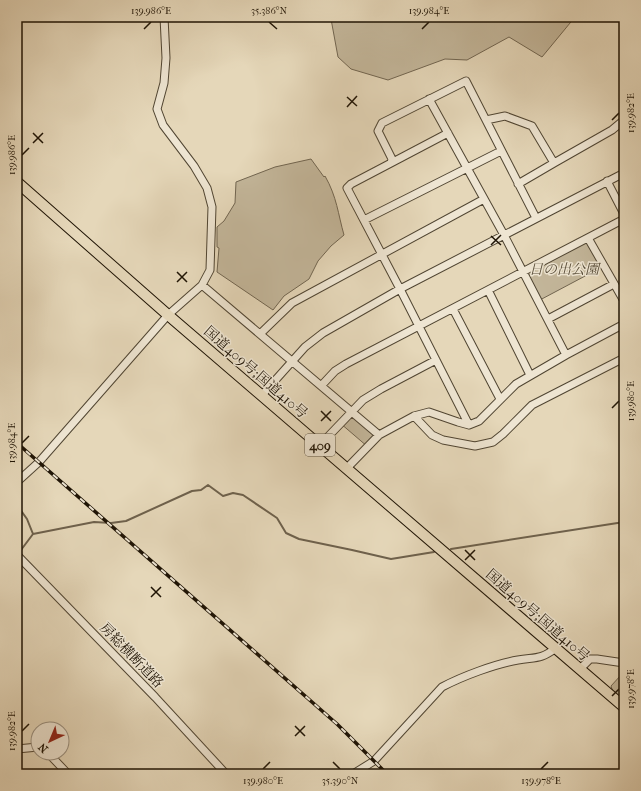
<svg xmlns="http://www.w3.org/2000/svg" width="641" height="791" font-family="'IM FELL French Canon','Noto Serif JP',serif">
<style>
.green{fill:#c3b69a;stroke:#716550}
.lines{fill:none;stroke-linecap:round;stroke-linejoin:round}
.stream{stroke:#6e614c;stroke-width:2}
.minor-casing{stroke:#504532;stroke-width:9}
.highway-casing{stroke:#1f1405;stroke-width:12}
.minor{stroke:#eee5d2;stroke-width:7}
.highway{stroke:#e5d7b9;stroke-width:10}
.rail-casing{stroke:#1f1405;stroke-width:3.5}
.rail{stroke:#eee5d2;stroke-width:2;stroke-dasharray:6;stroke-linecap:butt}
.ticks{fill:none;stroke:#1f1405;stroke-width:1.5}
.labels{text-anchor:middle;stroke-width:3;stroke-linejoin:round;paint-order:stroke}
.shield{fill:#eee5d2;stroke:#5d5342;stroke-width:1}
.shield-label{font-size:13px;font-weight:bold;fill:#1f1405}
.park-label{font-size:14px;font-style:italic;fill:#584d39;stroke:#eee5d2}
.street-label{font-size:14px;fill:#1f1405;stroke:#eee5d2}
.neatline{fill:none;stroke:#1f1405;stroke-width:1.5}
.ticks-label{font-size:10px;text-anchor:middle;fill:#1f1405}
</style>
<rect width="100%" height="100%" fill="#e5d7b9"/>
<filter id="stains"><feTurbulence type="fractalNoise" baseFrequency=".005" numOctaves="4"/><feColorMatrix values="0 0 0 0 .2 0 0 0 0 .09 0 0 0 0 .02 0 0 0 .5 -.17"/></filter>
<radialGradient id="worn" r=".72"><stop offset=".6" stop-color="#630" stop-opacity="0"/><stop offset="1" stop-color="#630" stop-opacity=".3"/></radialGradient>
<path class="green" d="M 337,17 L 575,17 L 542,57 L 509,37 L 467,60 L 445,59 L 388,80 L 351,69 L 338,57 L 331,19 Z
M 311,159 L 324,177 L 325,176 C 337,197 338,214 344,235 L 331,246 L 318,261 L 309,279 L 284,296 L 273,310 L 217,272 L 219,248 L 217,247 L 217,227 L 224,221 L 235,203 L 236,182 L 275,167 Z
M 588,238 L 604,266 L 538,301 L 523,272 Z
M 351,412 L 379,435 L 368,447 L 340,423 Z
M 621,675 L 624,675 L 624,700 L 613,692 L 611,686 Z"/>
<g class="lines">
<path class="stream" d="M 17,505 L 27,519 L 33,534
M 451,549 L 624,522
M 18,554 L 33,534 L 94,522 L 111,523 L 126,521 L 192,491 L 201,490 L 208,485 L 223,496 L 233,493 L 243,495 L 277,518 L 286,533 L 299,539 L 352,550 L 391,559 L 434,552"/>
<defs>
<path id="minor" d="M 429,99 L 504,235 L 566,355
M 486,120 L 505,116 L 532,126 L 554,163 L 612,130 L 624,120
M 391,163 L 448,133
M 607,181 L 624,214
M 518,184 L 554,163
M 364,220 L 501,151
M 588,238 L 624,301
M 202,285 L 379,435
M 488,290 L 530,375
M 453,309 L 500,399
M 548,319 L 614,284
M 260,334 L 292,303 L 484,199
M 321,386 L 335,371 L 346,364 L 624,219
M 262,395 L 305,347 L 323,333 L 400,289 L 624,173
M 414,416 L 432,435 L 443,440 L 475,446 L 493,442 L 503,434 L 532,405 L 624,358
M 469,425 L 400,289 L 347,188 L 351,184 L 391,163 L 392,159 L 378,131 L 382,123 L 466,81 L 536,218
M 320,445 L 363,400 L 381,389 L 436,360
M 347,468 L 379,435 L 414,416 L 429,412 L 458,422 L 469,425 L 479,421 L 516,384 L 566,355 L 624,324
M 17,482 L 39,462 L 168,315 L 202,285 L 210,270 L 212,207 L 207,188 L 194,166 L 163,125 L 157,109 L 164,83 L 166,58 L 164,17
M 17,555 L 155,697 L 226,774
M 580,669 L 590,659 L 597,659 L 624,663
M 17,749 L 38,747
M 48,753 L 68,774
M 353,774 L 374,761 L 442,687 C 463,676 495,664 518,660 C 536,657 540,660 556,648"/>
<path id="highway" d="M 17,182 L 168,315 L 624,707"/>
</defs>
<use href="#minor" class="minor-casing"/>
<use href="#highway" class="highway-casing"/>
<use href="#minor" class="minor"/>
<use href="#highway" class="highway"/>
<defs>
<path id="rail" d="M 17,443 L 337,724 L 387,774"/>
</defs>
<use href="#rail" class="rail-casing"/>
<use href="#rail" class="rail"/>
</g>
<path class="ticks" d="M 269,22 L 277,29M 144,29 L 151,22M 422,29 L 429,22M 347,97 L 357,106M 347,107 L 357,96M 612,120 L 619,113M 33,133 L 43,143M 33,143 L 43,133M 22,155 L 29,148M 491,236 L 501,245M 491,245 L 501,235M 177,272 L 187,282M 177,282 L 187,272M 612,408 L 619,401M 321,411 L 331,421M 321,421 L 331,411M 22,443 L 29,436M 465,550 L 475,560M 465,560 L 475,550M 151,587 L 161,597M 151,597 L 161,587M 612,696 L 619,689M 295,726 L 305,736M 22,731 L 29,724M 295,736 L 305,726M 333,762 L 340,769M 263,769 L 270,762M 541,769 L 548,762"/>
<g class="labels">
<rect class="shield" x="305" y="434" width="30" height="22" rx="3"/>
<g class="shield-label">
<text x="320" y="450">409</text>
</g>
<g class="park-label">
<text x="564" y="274">日の出公園</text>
</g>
<g class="street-label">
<text transform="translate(256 372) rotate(41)" y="5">国道409号;国道410号</text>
<text transform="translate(538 615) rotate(41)" y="5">国道409号;国道410号</text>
<text transform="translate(132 655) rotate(46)" y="5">房総横断道路</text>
</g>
</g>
<rect width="641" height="791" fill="none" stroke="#e5d7b9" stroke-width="44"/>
<g transform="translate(50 741) rotate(224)"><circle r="19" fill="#eee5d2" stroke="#9b9180"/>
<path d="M0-3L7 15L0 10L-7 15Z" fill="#8f2418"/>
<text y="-6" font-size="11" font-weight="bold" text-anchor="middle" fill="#1f1405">N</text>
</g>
<rect x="22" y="22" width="597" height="747" class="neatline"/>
<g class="ticks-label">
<text x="151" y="14">139.986°E</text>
<text x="269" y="14">35.386°N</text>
<text x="429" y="14">139.984°E</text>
<text transform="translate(630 113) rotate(-90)" y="4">139.982°E</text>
<text transform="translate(11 155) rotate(-90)" y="4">139.986°E</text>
<text transform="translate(630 401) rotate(-90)" y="4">139.980°E</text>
<text transform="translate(11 443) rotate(-90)" y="4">139.984°E</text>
<text transform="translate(630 689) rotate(-90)" y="4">139.978°E</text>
<text transform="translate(11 731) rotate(-90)" y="4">139.982°E</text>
<text x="263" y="784">139.980°E</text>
<text x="340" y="784">35.390°N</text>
<text x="541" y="784">139.978°E</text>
</g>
<rect width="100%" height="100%" filter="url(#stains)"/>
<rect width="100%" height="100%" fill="url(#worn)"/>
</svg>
